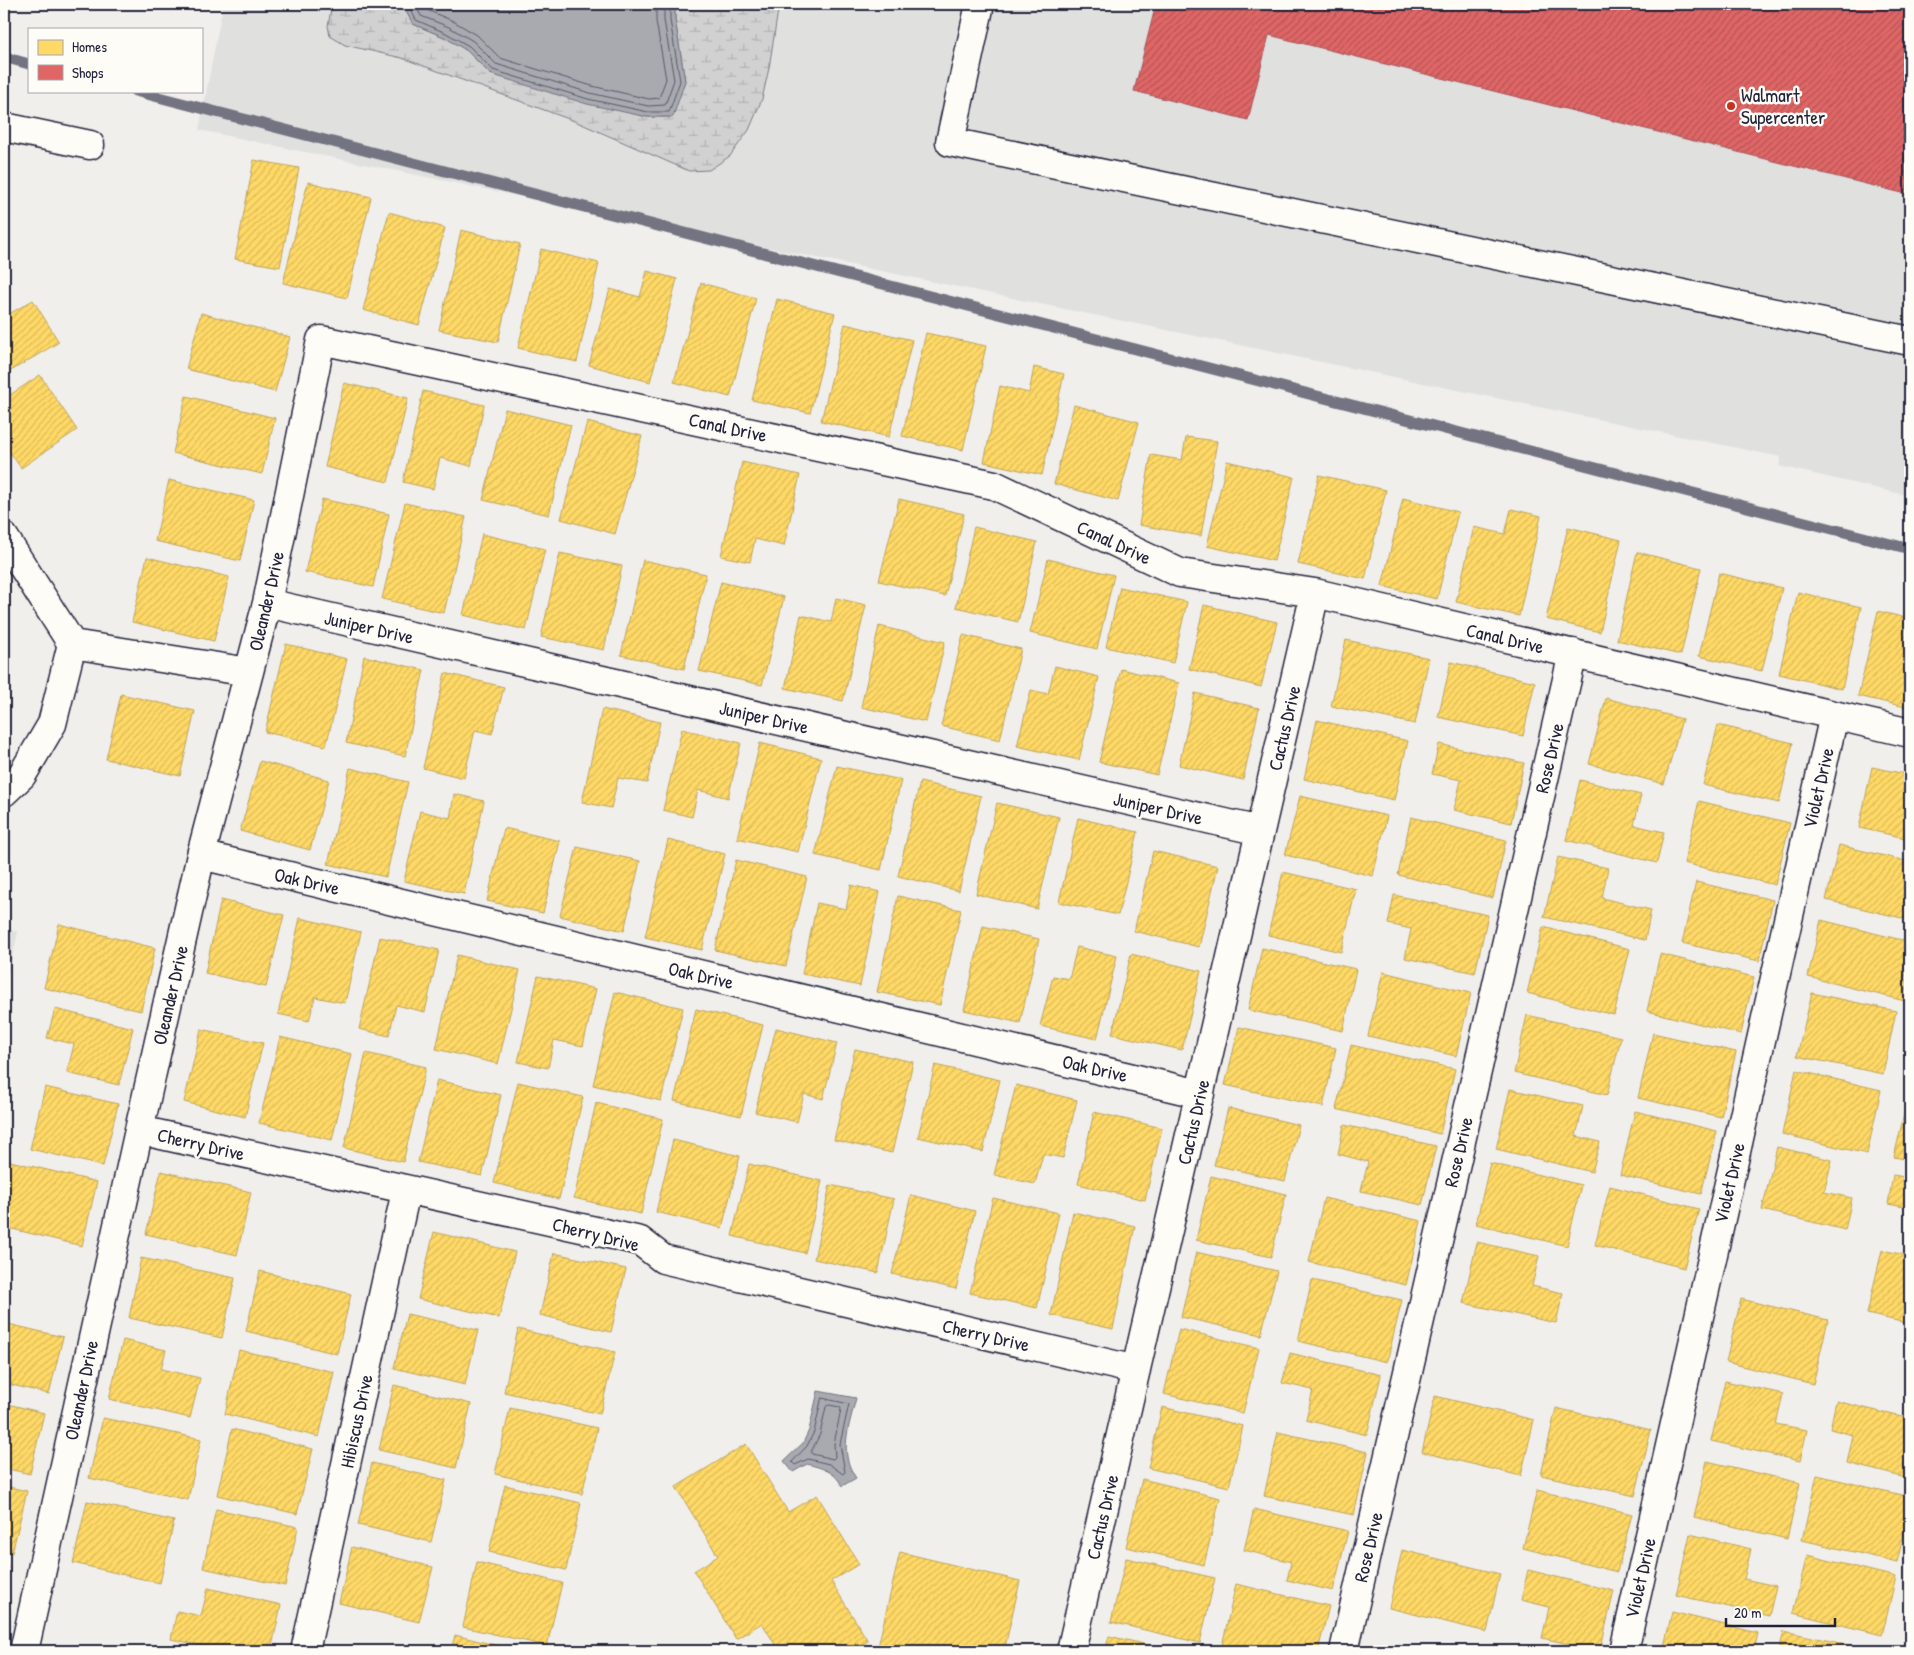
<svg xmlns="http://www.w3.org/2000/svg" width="1914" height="1655" font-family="'Patrick Hand',sans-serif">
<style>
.built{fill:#e0e0df}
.wetland{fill:url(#wetland-marsh);stroke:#7a7a86}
.water{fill:#a9a9b0;stroke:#737381}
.homes{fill:url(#homes-hatch);stroke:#bda259}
.shops{fill:url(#shops-hatch);stroke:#a75259}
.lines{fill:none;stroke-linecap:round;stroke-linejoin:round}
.shore{stroke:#58586a;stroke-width:1}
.stream{stroke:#737381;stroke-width:11}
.minor-casing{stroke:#22223b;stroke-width:31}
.minor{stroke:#fdfcf7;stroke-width:28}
.poi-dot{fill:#c8321e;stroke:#fdfcf7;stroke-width:2}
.labels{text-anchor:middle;stroke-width:5;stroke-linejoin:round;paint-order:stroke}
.poi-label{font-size:19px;fill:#22223b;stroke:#fdfcf7;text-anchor:start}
.street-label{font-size:19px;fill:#22223b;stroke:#fdfcf7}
</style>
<defs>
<pattern id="wetland-marsh" width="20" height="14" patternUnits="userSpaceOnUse" patternTransform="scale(1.25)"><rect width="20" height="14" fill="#d2d1d1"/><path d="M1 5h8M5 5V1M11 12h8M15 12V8" fill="none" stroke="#b4b3b4"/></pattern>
<pattern id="homes-hatch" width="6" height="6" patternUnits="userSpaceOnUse" patternTransform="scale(1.25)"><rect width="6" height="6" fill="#ffd966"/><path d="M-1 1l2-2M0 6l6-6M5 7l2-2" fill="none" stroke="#daba59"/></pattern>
<pattern id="shops-hatch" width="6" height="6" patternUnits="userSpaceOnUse" patternTransform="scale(1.25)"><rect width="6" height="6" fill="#e06666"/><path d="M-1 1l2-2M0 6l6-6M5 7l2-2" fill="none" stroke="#b55455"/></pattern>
</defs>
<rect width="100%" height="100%" fill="#f0efec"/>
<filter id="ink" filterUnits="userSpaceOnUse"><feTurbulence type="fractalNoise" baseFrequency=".02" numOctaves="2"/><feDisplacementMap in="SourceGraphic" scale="10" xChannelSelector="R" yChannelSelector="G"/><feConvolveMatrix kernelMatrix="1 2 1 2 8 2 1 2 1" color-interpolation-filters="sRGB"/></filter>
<g filter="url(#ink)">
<path class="built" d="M 223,4 L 332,4 L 328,26 L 359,49 L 402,58 L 577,122 L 689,171 L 769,68 L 779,4 L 1910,4 L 1910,496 L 1779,466 L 1781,457 L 199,130 Z
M 4,928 L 18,932 L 4,992 Z"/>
<path class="wetland" d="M 332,4 L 402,4 L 413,24 L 444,37 L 466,50 L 490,74 L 647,117 L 672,117 L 685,81 L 675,19 L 675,4 L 779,4 L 769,68 L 762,99 L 749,130 L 730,156 L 709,170 L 689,171 L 577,122 L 402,58 L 345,45 L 330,36 L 328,26 Z"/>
<path class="water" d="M 402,4 L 675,4 L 675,19 L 685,81 L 673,117 L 647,117 L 587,104 L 490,74 L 466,50 L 444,37 L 413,24 Z
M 818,1391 L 856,1398 C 849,1427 838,1452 856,1478 L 842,1486 C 835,1471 822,1468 807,1464 L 793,1472 L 784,1461 L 803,1443 L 809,1430 Z"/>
<path class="homes" d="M 254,160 L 299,168 L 280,267 L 235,259 Z
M 308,182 L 371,197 L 347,298 L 283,283 Z
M 389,212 L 445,228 L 419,325 L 363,310 Z
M 461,230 L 520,244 L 498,342 L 439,330 Z
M 541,249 L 599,263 L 577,362 L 518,348 Z
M 647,271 L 677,279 L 650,382 L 589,365 L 610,289 L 640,297 Z
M 701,283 L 756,298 L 730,397 L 674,382 Z
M 777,299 L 835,313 L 810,413 L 752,400 Z
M 33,300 L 59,342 L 4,375 L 4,317 Z
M 201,313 L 290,337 L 275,392 L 186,369 Z
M 845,324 L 912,340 L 889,437 L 821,421 Z
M 926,333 L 986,346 L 963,450 L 902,436 Z
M 1034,367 L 1064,374 L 1042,475 L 984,462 L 1000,386 L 1029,393 Z
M 40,375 L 77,430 L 21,468 L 4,444 L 4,399 Z
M 344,383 L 408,398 L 388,482 L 325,467 Z
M 423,391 L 484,405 L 471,466 L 440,458 L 433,489 L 403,482 Z
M 186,396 L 275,418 L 262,474 L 173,453 Z
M 1074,405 L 1139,422 L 1118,501 L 1054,484 Z
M 505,409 L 571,425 L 549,515 L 483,500 Z
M 587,422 L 642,436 L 615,534 L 561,519 Z
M 1186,437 L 1217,441 L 1201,536 L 1139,525 L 1151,455 L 1182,460 Z
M 1227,461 L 1294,477 L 1274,561 L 1207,546 Z
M 742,462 L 800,475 L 784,546 L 755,539 L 750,562 L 721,556 Z
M 1319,475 L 1386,490 L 1365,579 L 1298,564 Z
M 169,480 L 254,500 L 240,561 L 155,541 Z
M 1403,498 L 1458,512 L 1437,599 L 1382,586 Z
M 322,499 L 389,514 L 373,587 L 305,572 Z
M 899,499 L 964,514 L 945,596 L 879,581 Z
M 405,503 L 466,517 L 444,613 L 382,599 Z
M 1511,509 L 1541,516 L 1519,616 L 1456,602 L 1474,527 L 1505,534 Z
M 974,527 L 1037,542 L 1018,622 L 956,607 Z
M 1568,527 L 1621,540 L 1600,632 L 1546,619 Z
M 482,534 L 545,549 L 526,630 L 463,615 Z
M 1637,552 L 1701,568 L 1681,655 L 1617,640 Z
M 560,553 L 622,566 L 604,650 L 541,637 Z
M 147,557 L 229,577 L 214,641 L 132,622 Z
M 1048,559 L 1114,575 L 1097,649 L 1030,633 Z
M 643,560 L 706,574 L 684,669 L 621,655 Z
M 1719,573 L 1782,588 L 1762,671 L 1699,656 Z
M 721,582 L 784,597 L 762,685 L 699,671 Z
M 1120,587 L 1187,602 L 1173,663 L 1106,647 Z
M 1798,592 L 1861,607 L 1842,689 L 1779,674 Z
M 836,598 L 866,605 L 843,701 L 785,688 L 801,615 L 831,622 Z
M 1204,605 L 1277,622 L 1261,687 L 1189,669 Z
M 1878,611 L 1910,619 L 1910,708 L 1858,696 Z
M 879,626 L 945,642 L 926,722 L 861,707 Z
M 963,635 L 1021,649 L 1000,740 L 941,726 Z
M 1346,640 L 1429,658 L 1415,724 L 1331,706 Z
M 286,644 L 347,659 L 326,746 L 265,732 Z
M 364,656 L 424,670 L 405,756 L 346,743 Z
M 1451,662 L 1535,682 L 1523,736 L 1438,717 Z
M 1055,666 L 1099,677 L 1079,760 L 1017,746 L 1031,690 L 1048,694 Z
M 1121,669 L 1179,683 L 1157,775 L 1099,762 Z
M 445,673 L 504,687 L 492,734 L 475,730 L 464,778 L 423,768 Z
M 1195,693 L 1259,708 L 1243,780 L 1179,765 Z
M 121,694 L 195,711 L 180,776 L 106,759 Z
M 1606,698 L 1682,719 L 1664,784 L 1589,764 Z
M 602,709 L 660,722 L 647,783 L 618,778 L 611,808 L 582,802 Z
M 1317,720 L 1408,741 L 1394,800 L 1304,779 Z
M 1718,725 L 1793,743 L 1779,803 L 1703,785 Z
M 682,729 L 741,743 L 728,798 L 698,790 L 692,817 L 663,810 Z
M 760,743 L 821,758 L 798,852 L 737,838 Z
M 1439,744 L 1524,763 L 1511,823 L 1454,810 L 1461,780 L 1432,774 Z
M 260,761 L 329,780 L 310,850 L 240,831 Z
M 837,766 L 901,780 L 881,870 L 815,855 Z
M 1872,767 L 1910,775 L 1910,839 L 1859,828 Z
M 350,768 L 408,782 L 386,877 L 328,864 Z
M 1580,780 L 1641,795 L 1634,825 L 1664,832 L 1657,863 L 1566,840 Z
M 920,782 L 981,796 L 959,891 L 898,876 Z
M 454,794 L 484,801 L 464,894 L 404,881 L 420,811 L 450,818 Z
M 1300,796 L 1387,816 L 1373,876 L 1285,855 Z
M 1699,801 L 1790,823 L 1775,885 L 1684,863 Z
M 997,803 L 1059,817 L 1037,909 L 976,894 Z
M 1411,817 L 1506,840 L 1493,898 L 1398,875 Z
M 1078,818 L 1138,832 L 1118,915 L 1059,902 Z
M 504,828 L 560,841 L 543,913 L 487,901 Z
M 668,840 L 725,854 L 702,950 L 645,937 Z
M 1839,845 L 1910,862 L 1910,920 L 1826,900 Z
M 577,847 L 640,861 L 624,931 L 560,916 Z
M 1153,851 L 1218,866 L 1199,947 L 1134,931 Z
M 1558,857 L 1608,868 L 1602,898 L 1651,910 L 1645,940 L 1544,917 Z
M 736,860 L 807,877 L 786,966 L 715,950 Z
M 1283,872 L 1356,889 L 1341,952 L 1268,935 Z
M 1696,882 L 1773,900 L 1759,961 L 1682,943 Z
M 851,885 L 880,892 L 860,986 L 802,974 L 817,903 L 846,909 Z
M 1394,895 L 1488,915 L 1475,973 L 1405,958 L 1411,929 L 1388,924 Z
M 898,896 L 961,910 L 940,1005 L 877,992 Z
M 221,900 L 284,915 L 266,987 L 205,973 Z
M 300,918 L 361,932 L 345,1003 L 315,997 L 309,1021 L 278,1014 Z
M 1821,920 L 1910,942 L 1909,1002 L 1808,977 Z
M 59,924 L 155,948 L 141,1011 L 44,988 Z
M 983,926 L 1039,939 L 1020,1023 L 964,1010 Z
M 1543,927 L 1630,949 L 1614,1015 L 1527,993 Z
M 380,937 L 439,950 L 425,1012 L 396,1005 L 389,1036 L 359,1029 Z
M 1077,947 L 1117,956 L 1097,1039 L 1040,1026 L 1053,976 L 1069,979 Z
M 1262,948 L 1356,969 L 1343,1031 L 1248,1010 Z
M 1131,954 L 1201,971 L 1182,1050 L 1112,1034 Z
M 1660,954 L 1754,977 L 1741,1034 L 1647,1011 Z
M 457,955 L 520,970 L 498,1064 L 436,1049 Z
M 1383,972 L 1471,993 L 1456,1056 L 1368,1036 Z
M 538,976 L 596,989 L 583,1046 L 554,1040 L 548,1068 L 518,1062 Z
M 615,992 L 683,1008 L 661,1101 L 593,1085 Z
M 1812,993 L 1896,1011 L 1883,1074 L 1797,1056 Z
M 55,1009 L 133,1028 L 119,1085 L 67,1073 L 74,1044 L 47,1038 Z
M 696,1009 L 763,1025 L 741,1116 L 674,1101 Z
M 1527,1015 L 1621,1037 L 1607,1095 L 1514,1073 Z
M 1239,1027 L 1336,1048 L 1323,1107 L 1225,1085 Z
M 776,1028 L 837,1043 L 823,1099 L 804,1094 L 797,1122 L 755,1112 Z
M 201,1029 L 263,1043 L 245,1117 L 184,1102 Z
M 1653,1033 L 1736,1052 L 1721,1117 L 1638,1098 Z
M 280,1037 L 352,1054 L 332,1140 L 259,1123 Z
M 1351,1045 L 1455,1069 L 1440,1134 L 1336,1109 Z
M 855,1049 L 913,1062 L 892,1153 L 834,1140 Z
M 366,1053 L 426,1067 L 403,1162 L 344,1148 Z
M 935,1065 L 1000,1080 L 983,1152 L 918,1137 Z
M 1796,1070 L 1881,1090 L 1867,1154 L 1782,1134 Z
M 437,1080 L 501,1095 L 482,1176 L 418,1162 Z
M 518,1082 L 583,1097 L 559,1199 L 494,1183 Z
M 1016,1085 L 1077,1100 L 1063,1158 L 1043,1154 L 1035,1184 L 994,1175 Z
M 45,1087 L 118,1104 L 103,1166 L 30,1149 Z
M 1510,1089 L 1583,1106 L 1576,1136 L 1600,1142 L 1592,1172 L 1496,1149 Z
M 1908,1097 L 1910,1097 L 1910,1160 L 1894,1157 Z
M 596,1103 L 663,1119 L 641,1214 L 574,1198 Z
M 1228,1108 L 1299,1125 L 1285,1181 L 1214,1165 Z
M 1635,1111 L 1717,1131 L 1701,1194 L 1620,1175 Z
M 1094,1112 L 1162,1128 L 1145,1200 L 1078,1184 Z
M 1344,1125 L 1436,1146 L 1422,1205 L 1361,1191 L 1368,1162 L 1338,1154 Z
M 673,1140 L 740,1156 L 722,1228 L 656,1212 Z
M 1777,1147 L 1832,1160 L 1824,1192 L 1852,1198 L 1845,1230 L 1762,1210 Z
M 6,1160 L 97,1182 L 82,1246 L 4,1227 L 4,1171 Z
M 1490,1163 L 1581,1185 L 1567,1246 L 1476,1224 Z
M 749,1164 L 822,1181 L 805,1253 L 732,1236 Z
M 161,1171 L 251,1192 L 237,1255 L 146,1234 Z
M 1893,1175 L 1910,1178 L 1910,1208 L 1888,1204 Z
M 1211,1176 L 1286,1194 L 1271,1257 L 1196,1240 Z
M 830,1185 L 894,1199 L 878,1273 L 814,1259 Z
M 1610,1186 L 1699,1209 L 1684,1268 L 1595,1245 Z
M 911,1195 L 975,1211 L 956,1289 L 892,1274 Z
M 993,1198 L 1059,1213 L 1037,1308 L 970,1293 Z
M 1324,1198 L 1421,1221 L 1406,1285 L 1309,1262 Z
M 1073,1212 L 1135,1226 L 1113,1329 L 1051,1315 Z
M 434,1232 L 515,1252 L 499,1318 L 418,1299 Z
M 1477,1242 L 1539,1256 L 1532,1286 L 1563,1293 L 1556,1323 L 1463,1303 Z
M 1882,1250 L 1910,1256 L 1910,1324 L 1867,1314 Z
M 1196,1252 L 1277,1271 L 1261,1335 L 1181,1317 Z
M 554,1253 L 626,1269 L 611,1332 L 540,1315 Z
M 141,1258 L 235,1278 L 222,1338 L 129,1318 Z
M 260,1271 L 351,1294 L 337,1354 L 246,1331 Z
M 1312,1280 L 1402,1300 L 1387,1362 L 1298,1341 Z
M 1741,1299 L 1828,1320 L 1813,1384 L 1726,1362 Z
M 407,1314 L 478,1330 L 465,1385 L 394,1368 Z
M 4,1323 L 63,1337 L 49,1394 L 4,1383 Z
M 518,1329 L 615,1352 L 600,1414 L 504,1392 Z
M 1179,1329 L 1259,1348 L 1243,1413 L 1164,1394 Z
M 123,1340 L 166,1350 L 161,1369 L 200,1378 L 190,1418 L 109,1399 Z
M 239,1350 L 334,1372 L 319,1437 L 225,1414 Z
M 1290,1353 L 1381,1375 L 1367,1435 L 1306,1420 L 1313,1390 L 1282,1383 Z
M 1725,1381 L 1783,1394 L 1776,1424 L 1807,1430 L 1800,1461 L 1711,1441 Z
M 394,1385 L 471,1404 L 456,1468 L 379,1450 Z
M 1435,1396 L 1534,1420 L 1521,1476 L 1422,1452 Z
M 1836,1401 L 1910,1419 L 1910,1479 L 1847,1463 L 1853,1435 L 1830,1429 Z
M 4,1403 L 44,1413 L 30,1474 L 4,1468 Z
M 1162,1407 L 1243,1426 L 1229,1487 L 1148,1468 Z
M 510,1408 L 597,1428 L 582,1494 L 495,1474 Z
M 1556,1408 L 1651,1430 L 1635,1496 L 1541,1475 Z
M 103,1418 L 201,1439 L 188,1500 L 89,1478 Z
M 232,1429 L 313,1449 L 297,1514 L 217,1495 Z
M 1278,1432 L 1368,1452 L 1354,1515 L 1264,1496 Z
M 746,1444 L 788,1512 L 817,1495 L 859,1564 L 831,1581 L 868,1641 L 851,1651 L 779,1651 L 762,1623 L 736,1639 L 694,1571 L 718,1556 L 676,1487 Z
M 1707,1461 L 1800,1483 L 1787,1539 L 1694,1517 Z
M 372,1463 L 446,1480 L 431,1542 L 358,1525 Z
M 1817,1475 L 1910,1497 L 1910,1509 L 1897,1562 L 1802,1540 Z
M 1142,1479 L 1220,1498 L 1204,1565 L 1126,1547 Z
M 505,1485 L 581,1503 L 566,1570 L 489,1552 Z
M 4,1486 L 27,1491 L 12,1553 L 4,1551 Z
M 1537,1490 L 1632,1514 L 1617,1572 L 1523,1548 Z
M 87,1501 L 174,1521 L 160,1583 L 73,1563 Z
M 216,1509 L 298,1527 L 285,1586 L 203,1568 Z
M 1254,1509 L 1348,1531 L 1333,1591 L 1287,1580 L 1291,1562 L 1244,1550 Z
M 1690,1534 L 1751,1549 L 1744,1579 L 1776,1586 L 1769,1616 L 1676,1595 Z
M 352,1547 L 433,1567 L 419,1622 L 339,1603 Z
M 1402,1550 L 1500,1574 L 1487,1632 L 1389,1608 Z
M 900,1552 L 1020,1581 L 1004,1651 L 877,1651 Z
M 1807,1555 L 1896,1577 L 1882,1635 L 1793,1613 Z
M 1126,1558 L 1215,1578 L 1200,1643 L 1111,1622 Z
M 477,1562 L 562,1583 L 547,1646 L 463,1627 Z
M 4,1566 L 8,1567 L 4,1586 Z
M 1528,1570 L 1614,1591 L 1600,1651 L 1542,1638 L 1549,1607 L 1521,1600 Z
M 1236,1584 L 1329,1606 L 1318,1651 L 1243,1651 L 1222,1646 Z
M 208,1588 L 281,1605 L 271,1651 L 226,1651 L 171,1639 L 177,1611 L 201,1616 Z
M 1672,1612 L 1758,1633 L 1754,1651 L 1663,1651 Z
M 1784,1631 L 1877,1651 L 1779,1651 Z
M 455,1635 L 519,1651 L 451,1651 Z
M 1109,1636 L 1174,1651 L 1105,1651 Z"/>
<path class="shops" d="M 1156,4 L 1910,4 L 1910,195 L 1269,35 L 1248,120 L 1134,91 Z"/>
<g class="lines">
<path class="shore" d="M 408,4 L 416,20 L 446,33 L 469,46 L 493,70 L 588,99 L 648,112 L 669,112 L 680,81 L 670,20 L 670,4
M 415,4 L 421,16 L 449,27 L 473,41 L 496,64 L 590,93 L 648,106 L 665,105 L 674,80 L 664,20 L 664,4
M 423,4 L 427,10 L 453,21 L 477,35 L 500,58 L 592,86 L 649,99 L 659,98 L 666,79 L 656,21 L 656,4
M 822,1398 L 849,1404 L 840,1444 L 845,1472 L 843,1474 L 829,1464 L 808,1459 L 795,1465 L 792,1462 L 807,1446 L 814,1432 Z
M 829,1405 L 840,1407 L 841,1409 L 834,1444 L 835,1457 L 833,1459 L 812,1454 L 811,1452 L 820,1434 L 826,1407 Z"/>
<path class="stream" d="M 4,57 L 29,64
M 135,91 L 1910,549"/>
<defs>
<path id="minor" d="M 980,4 L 950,142 L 1910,341
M 4,127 L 90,145
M 4,537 L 72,644
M 267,603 L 1260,831
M 72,644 L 249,672
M 4,792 L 22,775 L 52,724 L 72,644
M 201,855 L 1200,1094
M 139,1130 L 640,1241 L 663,1259 L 1136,1370
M 24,1651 L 139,1130 L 201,855 L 267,603 L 321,340 L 994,485 L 1180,573 L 1315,593 L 1910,733
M 305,1651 L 406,1191
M 1071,1651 L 1315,593
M 1344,1651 L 1573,653
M 1624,1651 L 1834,715"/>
</defs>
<use href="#minor" class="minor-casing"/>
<use href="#minor" class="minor"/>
</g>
</g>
<circle class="poi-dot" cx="1731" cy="106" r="5"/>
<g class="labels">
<g class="poi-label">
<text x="1741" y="102">Walmart<tspan x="1741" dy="22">Supercenter</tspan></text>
</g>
<g class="street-label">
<text transform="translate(728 427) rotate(12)" y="7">Canal Drive</text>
<text transform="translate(1114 542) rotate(25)" y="7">Canal Drive</text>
<text transform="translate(266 601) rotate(-77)" y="7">Oleander Drive</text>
<text transform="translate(369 627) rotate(13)" y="7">Juniper Drive</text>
<text transform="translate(1505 638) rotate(13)" y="7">Canal Drive</text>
<text transform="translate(764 717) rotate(13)" y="7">Juniper Drive</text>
<text transform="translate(1284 728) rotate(-77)" y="7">Cactus Drive</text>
<text transform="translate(1549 758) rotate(-77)" y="7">Rose Drive</text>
<text transform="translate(1818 788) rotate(-77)" y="7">Violet Drive</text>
<text transform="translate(1158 808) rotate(13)" y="7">Juniper Drive</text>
<text transform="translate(307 881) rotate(13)" y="7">Oak Drive</text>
<text transform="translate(701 975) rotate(13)" y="7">Oak Drive</text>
<text transform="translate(170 995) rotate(-77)" y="7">Oleander Drive</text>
<text transform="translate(1095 1068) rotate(13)" y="7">Oak Drive</text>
<text transform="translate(1193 1122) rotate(-77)" y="7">Cactus Drive</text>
<text transform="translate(201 1144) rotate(13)" y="7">Cherry Drive</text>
<text transform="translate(1458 1152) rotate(-77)" y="7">Rose Drive</text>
<text transform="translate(1729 1183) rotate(-77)" y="7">Violet Drive</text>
<text transform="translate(596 1234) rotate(14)" y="7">Cherry Drive</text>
<text transform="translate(986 1335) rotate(13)" y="7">Cherry Drive</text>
<text transform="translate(81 1390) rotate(-78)" y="7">Oleander Drive</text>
<text transform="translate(356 1421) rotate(-78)" y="7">Hibiscus Drive</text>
<text transform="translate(1102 1517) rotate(-77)" y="7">Cactus Drive</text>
<text transform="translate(1368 1547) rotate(-77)" y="7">Rose Drive</text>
<text transform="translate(1640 1578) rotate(-77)" y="7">Violet Drive</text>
</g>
</g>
<rect width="1914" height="1655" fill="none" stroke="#fdfcf7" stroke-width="20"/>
<rect x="10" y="10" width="1894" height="1635" fill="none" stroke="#22223b" stroke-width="2" filter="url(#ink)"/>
<rect x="28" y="28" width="175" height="65" fill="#fdfcf7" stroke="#a5a5ac"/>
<rect x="38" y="40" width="25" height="15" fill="#ffd966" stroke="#a5a5ac"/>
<text x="72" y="52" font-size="15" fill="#22223b">Homes</text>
<rect x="38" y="65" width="25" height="15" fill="#e06666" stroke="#a5a5ac"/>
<text x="72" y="78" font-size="15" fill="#22223b">Shops</text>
<path d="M1726 1618v8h109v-8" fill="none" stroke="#22223b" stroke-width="2.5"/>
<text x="1734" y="1618" font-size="15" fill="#22223b" stroke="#fdfcf7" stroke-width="4" paint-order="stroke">20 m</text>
</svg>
